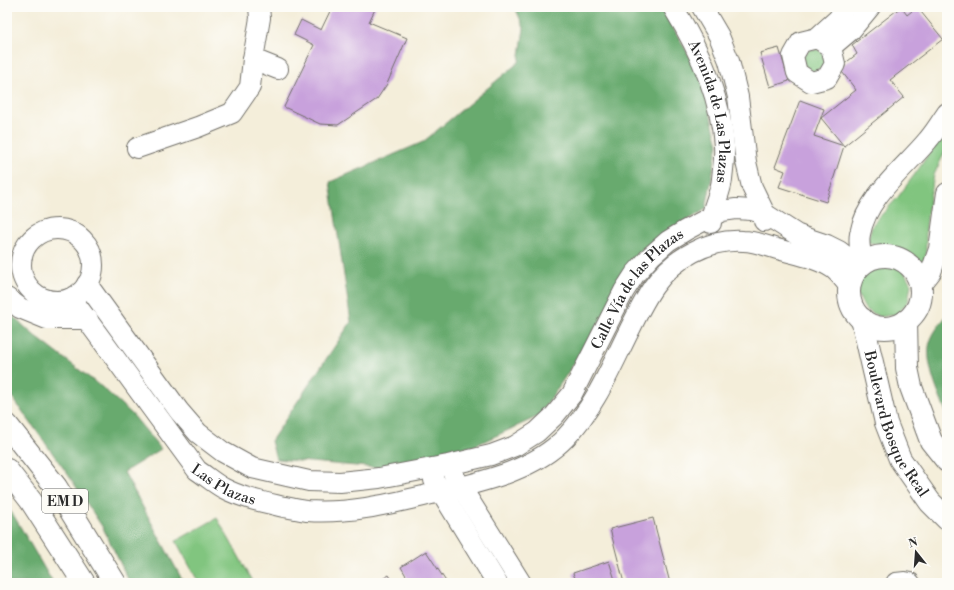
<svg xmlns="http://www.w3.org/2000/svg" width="954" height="590" font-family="'Libre Bodoni',serif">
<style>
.green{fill:#81c57f;stroke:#567855}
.forest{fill:#68aa6e;stroke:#4a6a4c}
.building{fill:#c8a1dc}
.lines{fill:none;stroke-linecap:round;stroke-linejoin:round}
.minor-casing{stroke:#716f68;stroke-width:22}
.major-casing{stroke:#716f68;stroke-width:24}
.highway-casing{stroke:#716f68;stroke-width:24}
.minor{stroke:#fff;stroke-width:20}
.major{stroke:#fff;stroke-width:22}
.highway{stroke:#fff;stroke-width:22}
.labels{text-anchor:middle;stroke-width:4;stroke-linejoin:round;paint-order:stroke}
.shield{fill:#fdfcf7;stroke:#6a6a68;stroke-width:1}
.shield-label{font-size:14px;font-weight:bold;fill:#2b2b2b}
.street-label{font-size:15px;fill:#2b2b2b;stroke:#fdfcf7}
</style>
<rect width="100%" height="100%" fill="#fdfcf7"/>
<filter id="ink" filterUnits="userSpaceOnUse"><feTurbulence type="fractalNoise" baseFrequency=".025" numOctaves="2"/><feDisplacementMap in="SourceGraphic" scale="8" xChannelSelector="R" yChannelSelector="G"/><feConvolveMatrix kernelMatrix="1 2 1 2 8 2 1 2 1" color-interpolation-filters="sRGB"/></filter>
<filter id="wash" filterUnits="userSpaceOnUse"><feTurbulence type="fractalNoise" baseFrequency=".012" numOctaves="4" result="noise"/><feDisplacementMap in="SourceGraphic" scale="16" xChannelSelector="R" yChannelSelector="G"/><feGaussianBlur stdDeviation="0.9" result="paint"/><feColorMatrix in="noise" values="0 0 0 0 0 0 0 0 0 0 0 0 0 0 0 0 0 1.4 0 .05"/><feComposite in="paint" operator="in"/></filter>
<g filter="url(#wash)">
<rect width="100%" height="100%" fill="#f4eeda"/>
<path class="green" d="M803 60a11 11 0 1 1 22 0a11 11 0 1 1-22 0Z
M 943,131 L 947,133 L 947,147 L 934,175 L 929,203 L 926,228 L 926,255 L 920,272 L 907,255 L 893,248 L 867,242 L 873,224 L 898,197 L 920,167 Z
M 887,261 L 902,268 L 911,284 L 908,302 L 897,314 L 880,317 L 865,309 L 857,293 L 859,276 L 870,263 Z
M 217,518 L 254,583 L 199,583 L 176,541 Z"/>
<path class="forest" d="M 515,7 L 661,7 L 700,74 L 718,144 L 706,209 L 643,248 L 581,353 L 539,416 L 474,446 L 379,468 L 276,459 L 271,441 L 351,322 L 330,182 L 423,142 L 519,62 L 524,28 Z
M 7,311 L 35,336 L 103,388 L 133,415 L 161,449 L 124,472 L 184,583 L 130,583 L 103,528 L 69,476 L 7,390 Z
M 947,315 L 947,414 C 939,396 924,361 930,342 C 933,332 941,323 947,315 Z
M 7,507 L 14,516 L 53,583 L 7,583 Z"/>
<g id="blocks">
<path class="building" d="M 332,7 L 376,7 L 369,22 L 407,38 L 387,84 L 377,99 L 338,125 L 320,124 L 284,107 L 314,45 L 294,35 L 301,20 L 321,30 Z
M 901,7 L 907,15 L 917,7 L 943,39 L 890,80 L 904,97 L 844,146 L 821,118 L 856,90 L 839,68 L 857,54 L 852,45 Z
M 779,48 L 789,81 L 770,87 L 760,53 Z
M 800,100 L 824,109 L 814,136 L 844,146 L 826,202 L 779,187 L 785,171 L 775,167 Z
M 653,518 L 670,583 L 624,583 L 610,529 Z
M 426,551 L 447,583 L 406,583 L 409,581 L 401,567 Z
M 609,561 L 616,583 L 577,583 L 573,573 Z
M 389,575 L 394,583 L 376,583 Z"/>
</g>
</g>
<g filter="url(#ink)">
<use href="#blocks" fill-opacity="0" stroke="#716f68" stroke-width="1"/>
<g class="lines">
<defs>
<g id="minor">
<path d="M 259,7 L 260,18 L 253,59 L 278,69"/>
<path id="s1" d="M 673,7 C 699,49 721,96 724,146 C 725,157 723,168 722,179 C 721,194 711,208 711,223"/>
<path d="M 702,7 L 719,36 L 729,61 L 738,97 L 746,162 L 752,187 L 765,214 L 764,221"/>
<path d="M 817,38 L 831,47 L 835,64 L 827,78 L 811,82 L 797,73 L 793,56 L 801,42 Z"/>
<path d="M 817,38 L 838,19 L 845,7"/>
<path d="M 831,47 L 851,30 L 870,7"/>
<path d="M 137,148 L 198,127 L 232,113 L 250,87 L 253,59"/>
<circle cx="57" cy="265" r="36"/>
<path d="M 863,264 C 861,255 858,244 860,234 C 867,196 904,169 928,140 C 935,132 941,122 947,113"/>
<path id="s2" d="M 87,284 L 179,411 L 198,433 L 223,452 L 252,468 L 309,481 L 340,482 L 379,478 L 448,465 L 491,455 L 515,446 L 537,432 L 554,416 L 572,394 L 624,291 L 635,274 L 651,256 L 668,241 L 686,230 L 722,211 L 736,209 L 751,210 L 765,214 L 796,234 L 806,238 L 827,245 L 839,251 L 860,267"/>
<path d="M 920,286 L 931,272 L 939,249 L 947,193"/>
<path d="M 7,298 L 20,308 L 47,319 L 88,319"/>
<path id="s3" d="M 71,298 L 197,470 C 206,476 214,483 223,488 C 242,498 263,502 284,507 C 291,508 299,510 307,511 C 352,514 393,503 436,493 C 481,482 534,471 566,437 C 595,407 611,367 629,331 C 637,315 644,300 654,286 C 674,258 708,239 743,241 C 754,241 764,245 774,248 C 793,254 817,257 834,269 C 840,274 845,281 850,287"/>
<path d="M 454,476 L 521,583"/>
<path d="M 434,480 L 497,583"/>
<path d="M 896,583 L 905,582 L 910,583"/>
</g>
<g id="major">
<circle cx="885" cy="292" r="36"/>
<path id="s4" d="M 862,319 L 886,423 L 900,459 L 930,502 L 947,519"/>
<path d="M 906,321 L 907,368 L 911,387 L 931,441 L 947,461"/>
</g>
<path id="highway" d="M 7,425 L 56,487 L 115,583
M 7,470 L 31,501 L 84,583"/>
</defs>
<use href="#minor" class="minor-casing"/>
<use href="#major" class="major-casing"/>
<use href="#highway" class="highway-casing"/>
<use href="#minor" class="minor"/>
<use href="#major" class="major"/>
<use href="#highway" class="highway"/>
</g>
</g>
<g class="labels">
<rect class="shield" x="42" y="489" width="46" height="24" rx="3"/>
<g class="shield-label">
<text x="65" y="506">EM D</text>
</g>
<g class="street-label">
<text dy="5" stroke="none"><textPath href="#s1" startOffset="113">Avenida de Las Plazas</textPath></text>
<text dy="5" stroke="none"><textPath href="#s2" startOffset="722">Calle Vía de las Plazas</textPath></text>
<text dy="5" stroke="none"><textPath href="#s4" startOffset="111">Boulevard Bosque Real</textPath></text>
<text dy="5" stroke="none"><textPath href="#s3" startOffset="244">Las Plazas</textPath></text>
</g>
</g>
<rect width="954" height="590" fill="none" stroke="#fdfcf7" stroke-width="24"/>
<g transform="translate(916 552) rotate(343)" stroke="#fdfcf7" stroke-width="3" paint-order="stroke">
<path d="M0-3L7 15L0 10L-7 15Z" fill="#2b2b2b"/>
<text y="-6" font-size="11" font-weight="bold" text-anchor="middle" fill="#2b2b2b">N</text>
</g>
</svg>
